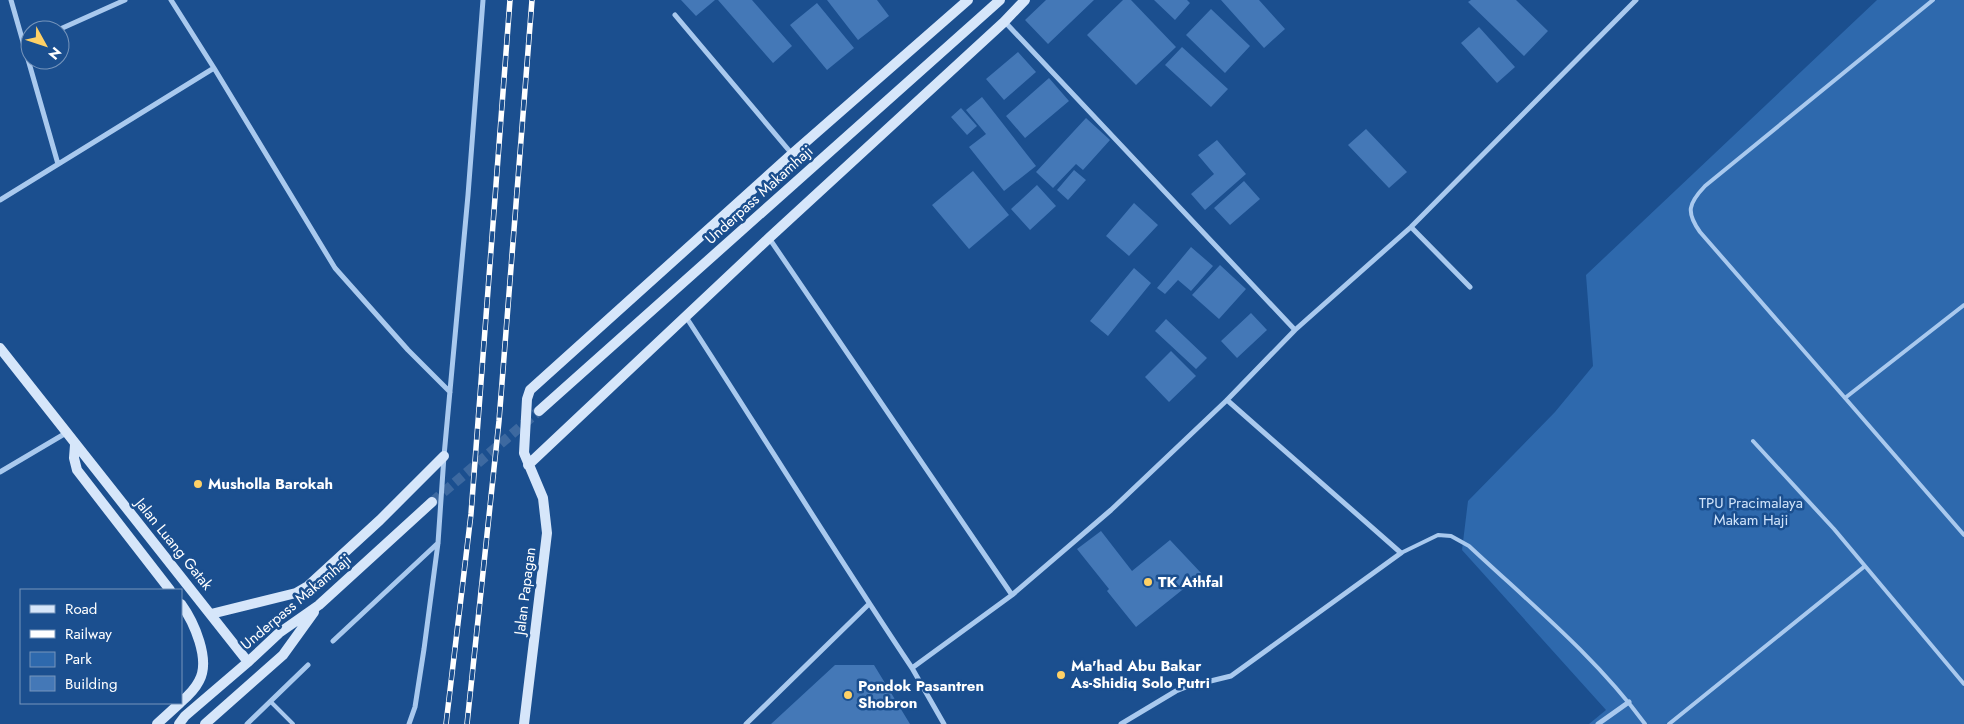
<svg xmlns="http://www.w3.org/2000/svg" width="1964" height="724" font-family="Jost,sans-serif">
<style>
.green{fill:#2e69ad}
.building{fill:#4478b7}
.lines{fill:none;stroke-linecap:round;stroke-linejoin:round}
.secondary-tunnel{stroke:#3d69a0;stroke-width:10;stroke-dasharray:10 5;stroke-linecap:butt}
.lane{stroke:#a9c9ee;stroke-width:4}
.street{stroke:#a9c9ee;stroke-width:5}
.secondary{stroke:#d6e6fa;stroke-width:10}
.rail-casing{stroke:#fff;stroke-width:5.5}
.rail{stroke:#1b4f8f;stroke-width:4;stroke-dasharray:11;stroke-linecap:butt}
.poi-dot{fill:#ffd166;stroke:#1b4f8f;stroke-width:2}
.labels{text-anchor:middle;stroke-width:5;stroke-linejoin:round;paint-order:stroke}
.street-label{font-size:15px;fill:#fff;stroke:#1b4f8f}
.poi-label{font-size:15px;font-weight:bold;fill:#fff;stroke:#1b4f8f;text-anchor:start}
.park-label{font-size:15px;fill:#cfe3fa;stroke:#1b4f8f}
</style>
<rect width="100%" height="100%" fill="#1b4f8f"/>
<path class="green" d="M 1877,0 L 1964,0 L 1964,724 L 1589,724 L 1606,710 L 1462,550 L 1468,501 L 1555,412 L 1593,366 L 1586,275 Z"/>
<path class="building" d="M 681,0 L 715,0 L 696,16 Z
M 718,0 L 752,0 L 792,46 L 773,63 Z
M 827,0 L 877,0 L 889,16 L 858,40 Z
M 1046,0 L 1094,0 L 1048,44 L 1025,20 Z
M 1123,0 L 1131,0 L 1176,47 L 1136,85 L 1087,35 Z
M 1154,0 L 1187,0 L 1190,3 L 1175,20 Z
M 1221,0 L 1259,0 L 1285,29 L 1264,48 Z
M 1471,0 L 1516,0 L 1548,31 L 1524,56 L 1468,2 Z
M 817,3 L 854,48 L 827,70 L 790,25 Z
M 1211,9 L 1250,46 L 1225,73 L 1186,35 Z
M 1479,27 L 1515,67 L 1497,83 L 1461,43 Z
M 1182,47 L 1228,89 L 1211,107 L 1165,65 Z
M 1018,52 L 1036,72 L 1004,100 L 986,79 Z
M 1049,78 L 1069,101 L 1025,138 L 1006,116 Z
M 982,97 L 1036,166 L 1004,191 L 969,147 L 986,134 L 966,110 Z
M 961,108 L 977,126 L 967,135 L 951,117 Z
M 1086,118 L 1110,140 L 1083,170 L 1076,164 L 1053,188 L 1036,172 Z
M 1366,129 L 1407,172 L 1389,188 L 1348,145 Z
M 1217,140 L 1246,174 L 1205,210 L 1191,194 L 1214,174 L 1198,155 Z
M 1074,170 L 1086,180 L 1068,200 L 1057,190 Z
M 973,171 L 1009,215 L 969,249 L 932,205 Z
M 1244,181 L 1260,199 L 1230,225 L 1214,208 Z
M 1037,185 L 1056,206 L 1030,230 L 1011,209 Z
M 1134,203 L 1158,225 L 1129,256 L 1106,236 Z
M 1191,247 L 1213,266 L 1191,291 L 1178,280 L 1165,294 L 1157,288 Z
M 1220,265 L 1246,289 L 1219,319 L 1192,295 Z
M 1134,268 L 1151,283 L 1108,336 L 1090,321 Z
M 1251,313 L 1267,330 L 1237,358 L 1221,341 Z
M 1166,319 L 1207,358 L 1196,369 L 1155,331 Z
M 1171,351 L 1196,376 L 1169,402 L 1145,377 Z
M 1101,531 L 1132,571 L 1170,540 L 1202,574 L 1136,627 L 1107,591 L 1109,589 L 1077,549 Z
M 835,665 L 874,665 L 910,724 L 771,724 Z"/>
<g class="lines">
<path class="secondary-tunnel" d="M 432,502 L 539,411"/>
<path class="lane" d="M 1964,305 L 1845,398 L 1964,535
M 1845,398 L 1700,232 C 1686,212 1688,204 1705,186 L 1933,0
M 1753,441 L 1834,529 L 1964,684
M 1401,553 L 1438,535 L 1451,536 L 1469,546 C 1530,603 1596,657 1645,724
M 271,702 L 293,724
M 1669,724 L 1865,566"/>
<path class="street" d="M 11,0 L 58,164
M 171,0 L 214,68 L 335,268 L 408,350 L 450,392
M 675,15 L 792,154
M 1005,22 L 1295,330
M 58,30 L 125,0
M 0,200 L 214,68
M 1411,227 L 1470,287
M 769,238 L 1012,595
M 686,317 C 762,434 835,553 912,668 L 1012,595 L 1111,510 L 1227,400 L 1295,330 L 1411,227 L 1636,0
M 0,472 L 66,433
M 333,641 L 438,543
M 912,668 L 944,724
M 247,724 L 308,665
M 409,724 L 415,707 L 424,649 L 438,543 L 444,456 L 468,195 L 483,0
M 746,724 L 869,604
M 1121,724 L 1176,691 L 1186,687 L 1231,676 L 1401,553 L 1227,400
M 1598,724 L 1629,702"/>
<path class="secondary" d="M 0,348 L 248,662
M 539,411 L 1000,0
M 75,445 L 74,458 L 77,470 L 170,590
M 528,465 L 769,238 L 1004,22 L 1025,0
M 181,604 C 194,622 211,660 199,681 C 195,689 188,696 181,702
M 211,614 L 296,593 L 308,586 L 380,520 L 444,456
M 157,724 L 180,703
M 179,724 L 185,716 L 248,662 L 279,633 L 319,605 L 432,502
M 205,724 L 283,655 L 314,612
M 524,724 L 547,533 L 543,498 L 524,453 L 527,399 L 530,390 L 792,154 L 968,0"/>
<defs>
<path id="rail" d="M 446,724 L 471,514 L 510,0
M 467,724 L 499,421 L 532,0"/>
</defs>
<use href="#rail" class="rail-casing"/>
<use href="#rail" class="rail"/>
</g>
<g class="poi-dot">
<circle cx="198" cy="484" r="5"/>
<circle cx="1148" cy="582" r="5"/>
<circle cx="1061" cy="675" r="5"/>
<circle cx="848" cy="695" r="5"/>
</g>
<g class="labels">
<g class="street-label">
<text transform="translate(759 195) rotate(-42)" y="5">Underpass Makamhaji</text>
<text transform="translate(174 544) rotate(51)" y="5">Jalan Luang Gatak</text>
<text transform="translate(525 591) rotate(-83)" y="5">Jalan Papagan</text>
<text transform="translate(296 602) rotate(-40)" y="5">Underpass Makamhaji</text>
</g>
<g class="poi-label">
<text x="208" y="489">Musholla Barokah</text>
<text x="1158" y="587">TK Athfal</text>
<text x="1071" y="671">Ma'had Abu Bakar<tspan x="1071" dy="17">As-Shidiq Solo Putri</tspan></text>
<text x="858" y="691">Pondok Pasantren<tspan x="858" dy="17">Shobron</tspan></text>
</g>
<g class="park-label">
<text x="1751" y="508">TPU Pracimalaya<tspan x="1751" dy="17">Makam Haji</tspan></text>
</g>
</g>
<rect x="20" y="589" width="162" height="115" fill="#1b4f8f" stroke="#7695bc"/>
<rect x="30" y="605" width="25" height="8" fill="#d6e6fa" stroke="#7695bc"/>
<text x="65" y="614" font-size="15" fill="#ffffff">Road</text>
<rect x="30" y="630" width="25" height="8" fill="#ffffff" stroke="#7695bc"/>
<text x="65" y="639" font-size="15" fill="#ffffff">Railway</text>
<rect x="30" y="652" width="25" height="15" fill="#2e69ad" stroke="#7695bc"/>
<text x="65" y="664" font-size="15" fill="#ffffff">Park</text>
<rect x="30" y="676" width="25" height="15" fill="#4478b7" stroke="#7695bc"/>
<text x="65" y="689" font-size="15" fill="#ffffff">Building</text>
<g transform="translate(45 45) rotate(130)"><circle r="24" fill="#1b4f8f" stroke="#7695bc"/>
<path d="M0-4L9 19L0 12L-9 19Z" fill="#ffd166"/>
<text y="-8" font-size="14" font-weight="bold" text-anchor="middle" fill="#ffffff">N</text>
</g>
</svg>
